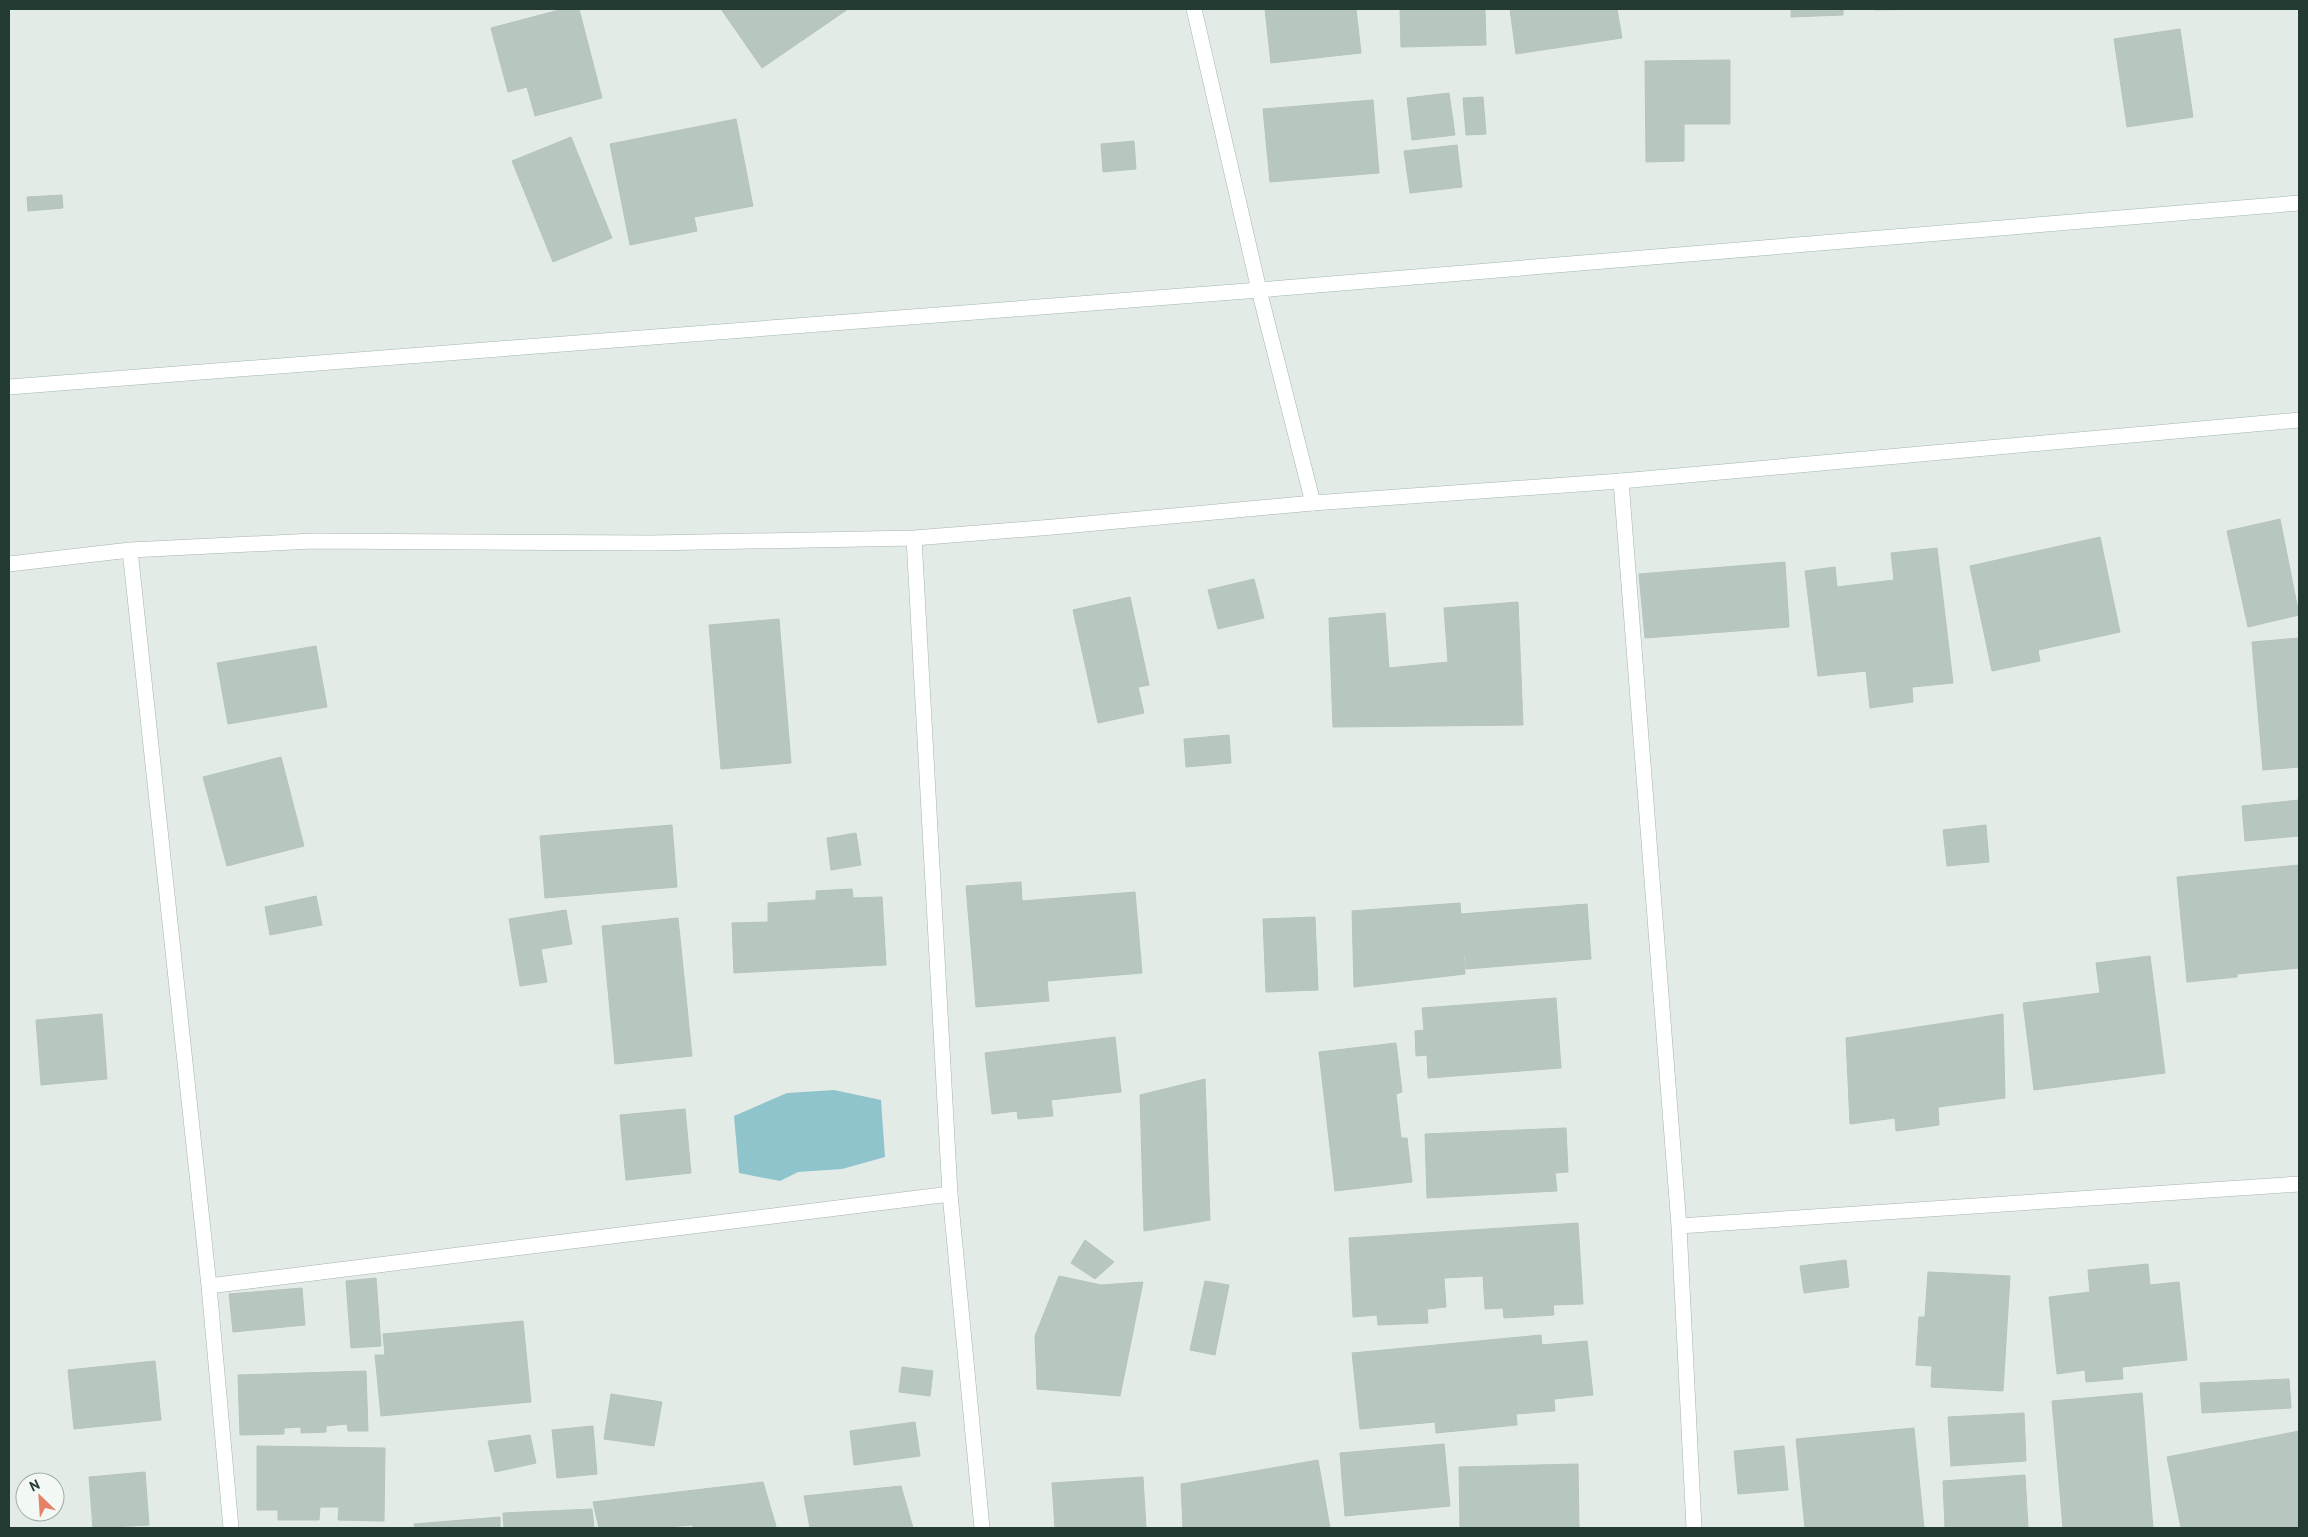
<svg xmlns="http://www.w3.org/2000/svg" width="2308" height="1537" font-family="'PT Sans',sans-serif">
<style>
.water{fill:#90c4cc}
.building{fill:#b8c6c0;stroke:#b6c4be}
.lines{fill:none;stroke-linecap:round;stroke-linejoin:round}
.minor-casing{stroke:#a6b3ae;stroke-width:16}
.secondary-casing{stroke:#a2b6ae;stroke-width:16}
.minor{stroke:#fff;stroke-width:15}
.secondary{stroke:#fff;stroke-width:15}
</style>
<rect width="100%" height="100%" fill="#e3ebe7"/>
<path class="water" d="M 834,1090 L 881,1100 L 885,1157 L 842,1169 L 798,1172 L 780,1181 L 739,1173 L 734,1116 L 787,1093 Z"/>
<path class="building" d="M 563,9 L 579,9 L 602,98 L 535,116 L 527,87 L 508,92 L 491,28 Z
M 721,9 L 848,9 L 762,68 Z
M 1265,9 L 1356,9 L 1361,53 L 1271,63 Z
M 1400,9 L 1485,9 L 1486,45 L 1401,47 Z
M 1510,9 L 1617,9 L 1622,38 L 1516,54 Z
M 1791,9 L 1843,9 L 1843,15 L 1791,17 Z
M 1874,9 L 1942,9 L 1874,10 Z
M 2180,29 L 2193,117 L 2127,127 L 2114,39 Z
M 1730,60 L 1730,124 L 1684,124 L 1684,161 L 1646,162 L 1645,61 Z
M 1449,93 L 1455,135 L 1412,140 L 1407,98 Z
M 1483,97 L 1486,134 L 1466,135 L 1463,98 Z
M 1373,100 L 1379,173 L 1270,182 L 1263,109 Z
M 736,119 L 753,206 L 694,217 L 697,231 L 630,245 L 610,144 Z
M 571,137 L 612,238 L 553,262 L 512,161 Z
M 1134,141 L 1136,169 L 1103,172 L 1101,144 Z
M 1457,145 L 1462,187 L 1410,193 L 1404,151 Z
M 62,195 L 63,208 L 28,211 L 27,197 Z
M 2280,519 L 2299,615 L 2248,627 L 2227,531 Z
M 2100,537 L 2120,632 L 2038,650 L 2040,661 L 1992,671 L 1970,566 Z
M 1937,548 L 1953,683 L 1912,687 L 1913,702 L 1870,708 L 1866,671 L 1818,676 L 1805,571 L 1835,567 L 1837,587 L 1894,580 L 1891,553 Z
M 1785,562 L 1789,627 L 1645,638 L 1639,574 Z
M 1254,579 L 1264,618 L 1218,629 L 1208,590 Z
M 1130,597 L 1149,685 L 1138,687 L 1144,713 L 1098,723 L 1073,610 Z
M 1518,602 L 1523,725 L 1333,727 L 1329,618 L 1385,613 L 1389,668 L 1448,662 L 1444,608 Z
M 779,619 L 791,763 L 721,769 L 709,625 Z
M 2299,638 L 2299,767 L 2263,770 L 2252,642 Z
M 316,646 L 327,707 L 228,724 L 217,663 Z
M 1229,735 L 1231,763 L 1186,767 L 1184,739 Z
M 281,757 L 304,846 L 227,866 L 203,777 Z
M 2299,800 L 2299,836 L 2245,841 L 2242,806 Z
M 672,825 L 677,887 L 545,898 L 540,836 Z
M 1986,825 L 1989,862 L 1947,866 L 1943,830 Z
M 856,833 L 861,865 L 831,870 L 827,838 Z
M 2299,865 L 2299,968 L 2237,974 L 2237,977 L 2187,982 L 2177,877 Z
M 1021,882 L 1022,901 L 1135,892 L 1142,973 L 1047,981 L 1049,1001 L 976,1007 L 966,886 Z
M 852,889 L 853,898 L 882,897 L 886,965 L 734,973 L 732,923 L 768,922 L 768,903 L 816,900 L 816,891 Z
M 316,896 L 322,925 L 270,935 L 265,907 Z
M 1460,903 L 1465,974 L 1354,987 L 1352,911 Z
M 1587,904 L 1591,959 L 1466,969 L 1461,914 Z
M 566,910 L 572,944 L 541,949 L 547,982 L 520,986 L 509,919 Z
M 1315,917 L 1318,990 L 1266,992 L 1263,919 Z
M 678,918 L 692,1056 L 615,1064 L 602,926 Z
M 2150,956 L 2165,1073 L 2034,1090 L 2023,1003 L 2100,993 L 2096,963 Z
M 1556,998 L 1561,1068 L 1428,1078 L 1427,1055 L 1416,1056 L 1415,1031 L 1424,1030 L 1422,1008 Z
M 102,1014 L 107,1079 L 41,1085 L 36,1020 Z
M 2003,1014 L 2005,1098 L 1938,1107 L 1939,1125 L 1896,1131 L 1895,1118 L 1850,1124 L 1846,1038 Z
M 1115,1037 L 1121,1092 L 1051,1100 L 1053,1116 L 1018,1119 L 1017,1111 L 992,1114 L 985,1053 Z
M 1396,1043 L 1402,1092 L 1396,1094 L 1401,1138 L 1407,1138 L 1412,1182 L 1335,1191 L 1319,1052 Z
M 1205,1079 L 1210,1220 L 1144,1231 L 1140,1095 Z
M 685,1109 L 691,1173 L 626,1180 L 620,1115 Z
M 1566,1128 L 1568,1172 L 1555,1173 L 1557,1191 L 1427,1198 L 1425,1134 Z
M 1578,1223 L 1583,1304 L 1553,1305 L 1554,1315 L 1504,1318 L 1503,1308 L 1485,1309 L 1483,1276 L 1444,1278 L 1446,1307 L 1427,1309 L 1428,1323 L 1378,1325 L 1377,1315 L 1353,1317 L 1349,1238 Z
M 1085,1240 L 1114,1262 L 1095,1279 L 1071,1263 Z
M 1846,1260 L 1849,1287 L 1804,1293 L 1800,1266 Z
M 2148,1264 L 2150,1285 L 2179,1282 L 2187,1360 L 2122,1367 L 2123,1379 L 2086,1382 L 2085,1370 L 2057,1374 L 2049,1297 L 2090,1292 L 2088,1270 Z
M 1928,1272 L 2010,1276 L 2003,1391 L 1931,1387 L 1932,1366 L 1916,1365 L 1919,1317 L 1925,1317 Z
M 1059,1276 L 1101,1285 L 1143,1282 L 1120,1396 L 1037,1389 L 1035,1336 Z
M 376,1278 L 381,1346 L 351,1348 L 346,1281 Z
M 1205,1281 L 1229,1285 L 1215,1355 L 1190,1350 Z
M 302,1288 L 305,1325 L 233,1332 L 229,1294 Z
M 523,1321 L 531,1402 L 381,1416 L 375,1355 L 385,1355 L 383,1334 Z
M 1541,1335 L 1542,1345 L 1587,1341 L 1593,1395 L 1554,1399 L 1555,1411 L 1516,1414 L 1517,1425 L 1436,1433 L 1435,1422 L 1360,1429 L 1352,1353 Z
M 155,1361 L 161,1420 L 74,1429 L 68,1370 Z
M 902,1367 L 933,1371 L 930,1396 L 899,1392 Z
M 366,1371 L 368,1431 L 348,1431 L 347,1424 L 326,1426 L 326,1432 L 301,1433 L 301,1427 L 284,1428 L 284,1434 L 240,1435 L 238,1375 Z
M 2289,1379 L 2291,1408 L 2202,1413 L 2200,1383 Z
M 2142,1393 L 2153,1528 L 2063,1528 L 2052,1401 Z
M 611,1394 L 662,1402 L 654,1446 L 604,1439 Z
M 2024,1413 L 2026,1461 L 1951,1466 L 1948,1417 Z
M 915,1422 L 920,1456 L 854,1465 L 850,1431 Z
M 593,1426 L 597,1474 L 557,1478 L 552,1430 Z
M 1914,1428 L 1924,1528 L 1805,1528 L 1796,1439 Z
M 2299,1431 L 2299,1528 L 2181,1528 L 2167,1457 Z
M 530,1435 L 536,1463 L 495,1472 L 488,1441 Z
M 1444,1444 L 1450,1506 L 1345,1516 L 1340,1453 Z
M 257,1446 L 385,1448 L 384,1521 L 338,1520 L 339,1507 L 320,1507 L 319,1520 L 278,1520 L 278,1510 L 257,1510 Z
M 1784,1446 L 1788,1490 L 1738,1494 L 1734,1451 Z
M 1318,1460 L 1330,1528 L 1183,1528 L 1181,1484 Z
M 1578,1464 L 1579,1528 L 1460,1528 L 1459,1467 Z
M 145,1472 L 149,1525 L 93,1528 L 89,1477 Z
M 2025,1475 L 2028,1527 L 1945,1528 L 1943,1481 Z
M 1143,1477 L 1146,1528 L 1055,1528 L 1052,1483 Z
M 763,1482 L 776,1526 L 775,1528 L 693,1528 L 693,1525 L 652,1528 L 599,1528 L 593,1502 Z
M 901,1486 L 913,1528 L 810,1528 L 804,1496 Z
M 592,1509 L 594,1528 L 504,1528 L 503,1513 Z
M 500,1517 L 500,1528 L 415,1528 L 414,1524 Z"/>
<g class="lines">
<defs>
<path id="minor" d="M 1194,9 L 1259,290
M 1621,481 L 1679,1226 L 1694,1528
M 914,538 L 950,1194 L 982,1528
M 130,550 L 209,1286 L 231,1528
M 9,564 L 130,550 L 313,541 L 652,543 L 914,538 L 1053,527 L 1313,503
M 1679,1226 L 2299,1184
M 209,1286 L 950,1194"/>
<path id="secondary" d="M 1259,290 L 1313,503 L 1621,481 L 2299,420
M 9,387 L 1259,290 L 2299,203"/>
</defs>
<use href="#minor" class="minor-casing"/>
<use href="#secondary" class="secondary-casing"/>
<use href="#minor" class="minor"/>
<use href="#secondary" class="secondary"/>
</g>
<rect width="2308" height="1537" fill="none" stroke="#243b34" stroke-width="20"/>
<g transform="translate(40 1497) rotate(335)"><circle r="24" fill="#f3f8f5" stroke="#a0aca8"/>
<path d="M0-4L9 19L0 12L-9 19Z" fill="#e68166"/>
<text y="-8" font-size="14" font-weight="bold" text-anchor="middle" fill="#243b34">N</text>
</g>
</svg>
